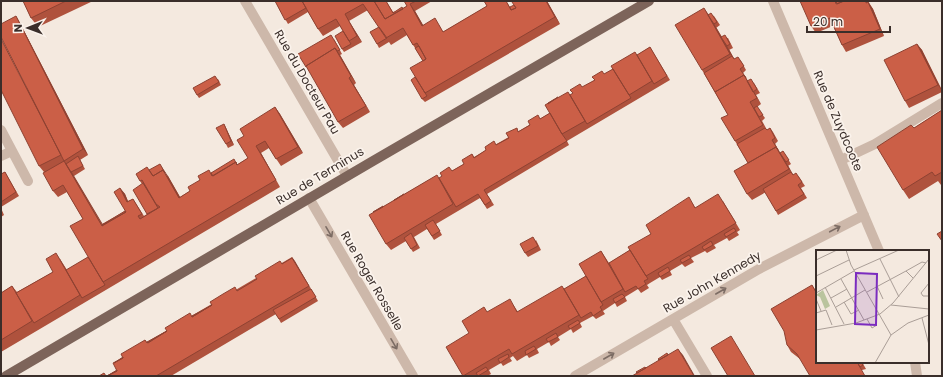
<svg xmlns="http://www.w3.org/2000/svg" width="943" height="377" font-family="Poppins,sans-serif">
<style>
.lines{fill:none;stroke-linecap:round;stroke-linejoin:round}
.minor{stroke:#cdb8aa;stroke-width:10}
.major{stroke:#7d645a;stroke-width:10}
.wall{fill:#af523d}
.shaded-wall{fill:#8e4232}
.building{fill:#cb5f47;stroke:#8e4232}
.oneway{stroke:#7c6c64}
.labels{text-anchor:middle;stroke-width:3.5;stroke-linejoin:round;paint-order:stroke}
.street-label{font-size:12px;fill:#3a2e2a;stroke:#fbf3ec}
.inset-road{fill:none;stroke:#aa9e97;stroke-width:1}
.view{fill:#7b2cbf;fill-opacity:0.15;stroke:#7b2cbf;stroke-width:2}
.inset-edge{fill:none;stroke:#3a2e2a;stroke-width:2}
</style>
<rect width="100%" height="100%" fill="#f4e9df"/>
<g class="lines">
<path class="minor" d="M 245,1 L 347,176
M 773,1 L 879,251
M 1,130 L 28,181
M 1,156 L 12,151
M 841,160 L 875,144 L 942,103
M 309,198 L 413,376
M 673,319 L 707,376
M 915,362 L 917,376
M 575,376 L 759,269 L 864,215"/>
<path class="major" d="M 6,376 L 373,161 L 649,1"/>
</g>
<path class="wall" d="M 23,1 L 93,1 L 38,27 L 31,18 Z
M 275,1 L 386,1 L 393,12 L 403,9 L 407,6 L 405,1 L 432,1 L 415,11 L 423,25 L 439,25 L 443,32 L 487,6 L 484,1 L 506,1 L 510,7 L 547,1 L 560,24 L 425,102 L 422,99 L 415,77 L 423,61 L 407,35 L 391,45 L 389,42 L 379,48 L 377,44 L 379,27 L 368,10 L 349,21 L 362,42 L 344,52 L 342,49 L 343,31 L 340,26 L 323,36 L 318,29 L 308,12 L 288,24 Z
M 868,1 L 873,9 L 884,36 L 846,52 L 842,45 L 833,26 L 816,33 L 811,26 Z
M 709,14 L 714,16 L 720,25 L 716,28 L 716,27 L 722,37 L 728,38 L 733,48 L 729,50 L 728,47 L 734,59 L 741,61 L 746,70 L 743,73 L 748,81 L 754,83 L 760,93 L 756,95 L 761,104 L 757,107 L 765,118 L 762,121 L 761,119 L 767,130 L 770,128 L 773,132 L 778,141 L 775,144 L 780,153 L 783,151 L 791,164 L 788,166 L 788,165 L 793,175 L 799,177 L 805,186 L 801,188 L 807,198 L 778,215 L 766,192 L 752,200 L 747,194 L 748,163 L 735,141 L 728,115 L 702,70 Z
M 16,16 L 20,23 L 88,155 L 80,160 L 85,169 L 74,176 L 73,175 L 102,224 L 125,211 L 120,188 L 125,194 L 128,201 L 133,199 L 144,216 L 147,214 L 142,184 L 140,181 L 149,170 L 168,176 L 180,197 L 190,191 L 200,180 L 211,173 L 238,164 L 248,158 L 244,136 L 275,107 L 280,114 L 303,153 L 281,166 L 269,148 L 261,153 L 280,187 L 1,352 L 1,293 L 12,286 L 17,292 L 53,272 L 60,259 L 67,270 L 88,257 L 83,219 L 67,192 L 58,197 L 53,191 L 44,172 L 39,166 Z
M 334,39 L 342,54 L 340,55 L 356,83 L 354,85 L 370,112 L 343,128 L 338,122 Z
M 917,44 L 922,50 L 942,90 L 942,92 L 909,108 L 905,101 Z
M 650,47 L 670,80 L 567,141 L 569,145 L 487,194 L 494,205 L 487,209 L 480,198 L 436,224 L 442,235 L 434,240 L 427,229 L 414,237 L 420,248 L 413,252 L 406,241 L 391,250 L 386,244 L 383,207 L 427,181 L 439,178 L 464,164 L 472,154 L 474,157 L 550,113 L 570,95 L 613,69 L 625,58 L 637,55 Z
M 218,79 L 221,85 L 199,98 L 197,95 Z
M 942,110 L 942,184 L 941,185 L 938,181 L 909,199 L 903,190 L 914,128 Z
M 224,124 L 226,128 L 234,145 L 228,148 L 226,144 Z
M 5,172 L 19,196 L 1,207 L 1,174 Z
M 723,201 L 740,230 L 737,232 L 739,235 L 729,241 L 727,238 L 714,245 L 716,248 L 707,253 L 705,251 L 691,258 L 694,262 L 685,267 L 682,264 L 670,271 L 672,275 L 662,280 L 660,277 L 650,283 L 647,285 L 649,288 L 641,293 L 638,289 L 625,297 L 627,301 L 617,307 L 615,303 L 603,311 L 605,314 L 596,319 L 593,316 L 580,323 L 582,327 L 573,333 L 571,329 L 558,337 L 560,340 L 551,346 L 549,342 L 537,349 L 539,353 L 529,358 L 527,355 L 517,361 L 513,356 L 510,358 L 512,361 L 503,366 L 501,363 L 489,370 L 491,374 L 487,376 L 463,376 L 469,333 L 488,312 L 514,306 L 518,312 L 564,289 L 586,276 L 601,251 L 609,263 L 630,250 L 651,234 L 693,204 L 695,208 Z
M 1,208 L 4,215 L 1,217 Z
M 536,240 L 541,250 L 528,257 L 525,253 Z
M 292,257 L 318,301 L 281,323 L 276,314 L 171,376 L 107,376 L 117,370 L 123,357 L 145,340 L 147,342 Z
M 812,285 L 816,291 L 817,362 L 862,362 L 866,369 L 862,370 L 800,359 L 791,352 L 787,345 Z"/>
<path class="shaded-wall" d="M 546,1 L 547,1 L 560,24 L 555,17 Z
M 868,2 L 873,9 L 884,36 L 880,29 Z
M 410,4 L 415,11 L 427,32 L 422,26 Z
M 704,8 L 709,15 L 735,60 L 730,54 Z
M 345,14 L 349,21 L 362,42 L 357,36 Z
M 16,16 L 20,23 L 88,155 L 83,149 Z
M 917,44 L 922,50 L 942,91 L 938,85 Z
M 335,48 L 340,55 L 356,83 L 351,76 Z
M 740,69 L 748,82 L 761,104 L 757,98 Z
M 349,78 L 354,85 L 370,112 L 366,106 Z
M 275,107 L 280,114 L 303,153 L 298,147 Z
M 224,124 L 226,128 L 234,145 L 231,141 Z
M 772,140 L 775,144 L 794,176 L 789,169 Z
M 256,146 L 261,153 L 280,187 L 276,180 Z
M 64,161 L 73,174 L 105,228 L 104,228 Z
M 160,164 L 168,176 L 184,204 L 179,198 Z
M 120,188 L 125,194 L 131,209 L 127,202 Z
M 56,253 L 60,259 L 83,298 Z
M 292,257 L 295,261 L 318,301 L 292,258 Z
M 678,349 L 683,355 L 695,376 L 694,376 Z"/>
<path class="building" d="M 23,1 L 66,1 L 31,18 Z
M 275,1 L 302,1 L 306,8 L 285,20 Z
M 302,1 L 374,1 L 385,19 L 407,6 L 404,1 L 416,1 L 410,4 L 422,26 L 435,18 L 443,32 L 487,6 L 484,1 L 506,1 L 511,10 L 516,8 L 512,2 L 513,1 L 546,1 L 555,17 L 425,93 L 410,68 L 426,59 L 417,43 L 413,45 L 403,28 L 386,38 L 363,4 L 345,14 L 357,36 L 349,41 L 336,19 L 318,29 Z
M 374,1 L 386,1 L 393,13 L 402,7 L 403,9 L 385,19 Z
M 800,1 L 835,1 L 836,4 L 844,1 L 866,1 L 866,3 L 868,2 L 880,29 L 842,45 L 830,18 L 811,26 Z
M 836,1 L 844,1 L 837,4 Z
M 514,5 L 516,8 L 511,10 L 510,7 Z
M 704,8 L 730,54 L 702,70 L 675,25 Z
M 711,13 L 717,22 L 714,24 L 708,15 Z
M 16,16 L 83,149 L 64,161 L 1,37 L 1,24 Z
M 379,27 L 387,38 L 377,44 L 370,32 Z
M 343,31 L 351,44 L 342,49 L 335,36 Z
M 331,35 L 340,50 L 337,51 L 335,48 L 306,66 L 306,67 L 298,54 Z
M 725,35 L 730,44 L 727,46 L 721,37 Z
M 1,39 L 61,155 L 39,166 L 1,90 Z
M 917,44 L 938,85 L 905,101 L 884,60 Z
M 419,46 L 426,59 L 423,61 L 415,48 Z
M 650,47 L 667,76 L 654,84 L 637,55 Z
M 335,48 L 351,76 L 349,78 L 366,106 L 338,122 L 306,66 Z
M 635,52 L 652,81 L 629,95 L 611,66 Z
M 732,56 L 734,59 L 738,57 L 744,66 L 740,69 L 746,78 L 744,75 L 715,92 L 704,73 Z
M 613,69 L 631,98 L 587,124 L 570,95 L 573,93 L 570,90 L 580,84 L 582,87 L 595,80 L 592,77 L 602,71 L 604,74 Z
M 744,75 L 757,98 L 750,102 L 763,125 L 735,141 L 721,118 L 728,115 L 715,92 Z
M 215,76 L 219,82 L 197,95 L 193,88 Z
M 415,77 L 427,96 L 422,99 L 411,80 Z
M 751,79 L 757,89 L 753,92 L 747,81 Z
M 568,92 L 585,121 L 562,134 L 545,105 Z
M 558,97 L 548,104 L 548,103 Z
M 757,106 L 763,115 L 759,117 L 754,108 Z
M 275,107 L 298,147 L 276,159 L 265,141 L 256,146 L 276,180 L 103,282 L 70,226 L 83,219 L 63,185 L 53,191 L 43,173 L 64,161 L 102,226 L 126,212 L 114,192 L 120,188 L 127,202 L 133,199 L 142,214 L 138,216 L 140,219 L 160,207 L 156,204 L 142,180 L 140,181 L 136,174 L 147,167 L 153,176 L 163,170 L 179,198 L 190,191 L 188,187 L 200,180 L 198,176 L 209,170 L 212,176 L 236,162 L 237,165 L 248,158 L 237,140 L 244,136 L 240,129 Z
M 942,110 L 942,172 L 935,176 L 932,172 L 903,190 L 877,147 L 911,125 L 914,128 Z
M 550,113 L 562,134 L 567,141 L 484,190 L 491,201 L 485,205 L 478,194 L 456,207 L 439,178 L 442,176 L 440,173 L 449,167 L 452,171 L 464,164 L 462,160 L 472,154 L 474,158 L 486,150 L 485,147 L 494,141 L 496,145 L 509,138 L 506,133 L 517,128 L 518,132 L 530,125 L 528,121 L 538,115 L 540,119 Z
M 224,124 L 231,141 L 226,144 L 216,128 Z
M 765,128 L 767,130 L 770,128 L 775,138 L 772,140 L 778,150 L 776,147 L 748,163 L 737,144 Z
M 776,147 L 789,169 L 747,194 L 734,171 Z
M 783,151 L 789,160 L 786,162 L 780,153 Z
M 78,156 L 83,166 L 71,172 L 66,164 Z
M 234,159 L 237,165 L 236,162 L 213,176 L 211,173 Z
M 160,164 L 165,173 L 163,170 L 153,176 L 149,170 Z
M 5,172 L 16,192 L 1,202 L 1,174 Z
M 791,172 L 793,175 L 796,173 L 802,182 L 798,185 L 804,194 L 776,211 L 763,189 Z
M 437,175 L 453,204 L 386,244 L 369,215 Z
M 143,183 L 158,208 L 147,214 L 133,190 Z
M 404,194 L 395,200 L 394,200 Z
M 718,194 L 736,223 L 646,276 L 628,247 L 651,234 L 646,225 L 689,197 L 695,208 Z
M 383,206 L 383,207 L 373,212 Z
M 125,211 L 126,212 L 102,225 Z
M 433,220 L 440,231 L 432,236 L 425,225 Z
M 734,228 L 736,231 L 726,237 L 724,234 Z
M 942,231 L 942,241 L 937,234 Z
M 411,233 L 417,245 L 411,249 L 404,238 Z
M 533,237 L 538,246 L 525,253 L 520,244 Z
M 711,241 L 713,245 L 704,250 L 702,247 Z
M 630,250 L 648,279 L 644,281 L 646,284 L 638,289 L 636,286 L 625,292 L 609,263 Z
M 601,251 L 623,289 L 601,302 L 579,264 Z
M 56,253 L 80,295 L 34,323 L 16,293 L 53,272 L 46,259 Z
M 689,255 L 691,258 L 682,263 L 680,260 Z
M 88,257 L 105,285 L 82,298 L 66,270 Z
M 292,258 L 309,286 L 156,376 L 107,376 L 117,371 L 113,363 L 123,358 L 121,354 L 145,340 L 147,343 L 167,331 L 165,328 L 190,313 L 192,317 L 212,305 L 210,302 L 223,294 L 235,287 L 237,291 L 257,279 L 255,276 L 280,261 L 282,264 Z
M 668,267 L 670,271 L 660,277 L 658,273 Z
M 586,276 L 603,305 L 600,307 L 602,310 L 593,316 L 591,312 L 581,318 L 564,289 Z
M 812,285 L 817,294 L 817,362 L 857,362 L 865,376 L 810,376 L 797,354 L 787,345 L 784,331 L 771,309 Z
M 12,286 L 32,321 L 1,340 L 1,293 Z
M 562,286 L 579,315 L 512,354 L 509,349 L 463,376 L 446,347 L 469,333 L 462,321 L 484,307 L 487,312 L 510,299 L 517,312 Z
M 311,289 L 316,297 L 279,319 L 273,310 Z
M 622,294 L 625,297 L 615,303 L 613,299 Z
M 212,305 L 192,317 L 192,316 Z
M 578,320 L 580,323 L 570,329 L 568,326 Z
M 167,331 L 148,343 L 147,342 Z
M 556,333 L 558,337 L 548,342 L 546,339 Z
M 731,336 L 755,376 L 728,376 L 711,348 Z
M 534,346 L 536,349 L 526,355 L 525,351 Z
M 678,349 L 694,376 L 632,376 Z
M 667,353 L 668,355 L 659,360 L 658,359 Z
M 508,354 L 509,357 L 500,363 L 498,359 Z
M 123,357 L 123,358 L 114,363 Z
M 857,362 L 861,362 L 863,365 L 860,367 Z
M 486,367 L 488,370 L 478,376 L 476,373 Z
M 645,367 L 646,368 L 637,373 L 636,372 Z
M 117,370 L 117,371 L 107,376 Z
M 104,373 L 106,376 L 99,376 Z"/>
<defs><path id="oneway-shaft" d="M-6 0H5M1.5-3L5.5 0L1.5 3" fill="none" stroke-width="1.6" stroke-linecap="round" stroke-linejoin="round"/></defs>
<g class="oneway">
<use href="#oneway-shaft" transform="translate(835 229) rotate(-28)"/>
<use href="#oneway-shaft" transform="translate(329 232) rotate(60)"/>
<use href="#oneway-shaft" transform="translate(721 291) rotate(-30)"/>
<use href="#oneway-shaft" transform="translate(394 344) rotate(60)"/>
<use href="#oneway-shaft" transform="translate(609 356) rotate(-30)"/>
</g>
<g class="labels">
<g class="street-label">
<text transform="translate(307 82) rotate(60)" y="4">Rue du Docteur Pau</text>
<text transform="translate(838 121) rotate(67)" y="4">Rue de Zuydcoote</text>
<text transform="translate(320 176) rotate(-31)" y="4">Rue de Terminus</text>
<text transform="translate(372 281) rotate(60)" y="4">Rue Roger Rosselle</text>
<text transform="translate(712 282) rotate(-30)" y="4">Rue John Kennedy</text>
</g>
</g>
<g transform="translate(816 250)">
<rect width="113" height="113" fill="#f4e9df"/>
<path d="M 7,40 L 14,56 L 9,59 L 4,47 L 0,45 Z" fill="#bac49e"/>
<path class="inset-road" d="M 30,0 L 35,15 L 75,85 L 92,73 L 113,65M 64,9 L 83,47M 0,10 L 21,0M 38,20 L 83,0M 90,21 L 106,12 L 110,13M 0,26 L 33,10M 25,29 L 48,70M 113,33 L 105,43 L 107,46 L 113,46M 61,36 L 67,49M 9,37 L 28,74M 51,42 L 90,21 L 97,28M 0,43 L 38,21M 15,48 L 31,39M 0,49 L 5,61M 28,52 L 35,64 L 43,60M 75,55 L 113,59M 20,57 L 49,40M 0,63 L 10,60 L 16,75M 106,68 L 113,95M 51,69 L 56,78 L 61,75M 0,80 L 40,73 L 64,64 L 77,53 L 113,9M 59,113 L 75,85"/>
<path class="view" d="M 40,23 L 61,24 L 60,75 L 39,74 Z"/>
<rect width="113" height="113" class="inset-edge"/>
</g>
<rect width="943" height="377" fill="none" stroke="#3a2e2a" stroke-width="4"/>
<g transform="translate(28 28) rotate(269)" stroke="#fbf3ec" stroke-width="3" paint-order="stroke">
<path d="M0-3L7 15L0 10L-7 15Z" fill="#3a2e2a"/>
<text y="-6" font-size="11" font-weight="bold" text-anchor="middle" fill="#3a2e2a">N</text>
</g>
<path d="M807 26v6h83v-6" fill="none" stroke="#3a2e2a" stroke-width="2"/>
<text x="813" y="26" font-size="12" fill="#3a2e2a" stroke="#fbf3ec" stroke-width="3" paint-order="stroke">20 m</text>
</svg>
